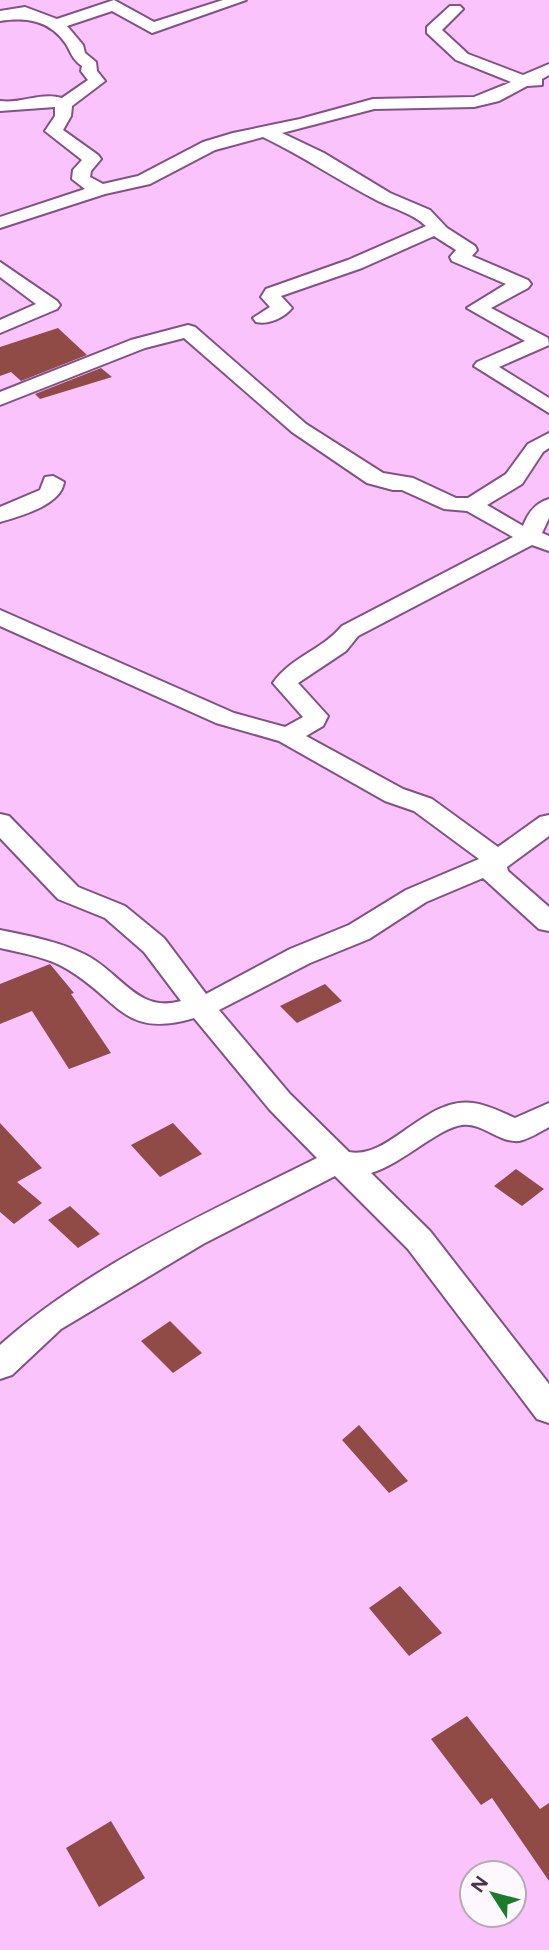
<svg xmlns="http://www.w3.org/2000/svg" width="549" height="1950" font-family="Figtree,sans-serif">
<style>
.building{fill:#904b46}
.lines{fill:none;stroke-linecap:round;stroke-linejoin:round}
.minor-casing{stroke:#825284;stroke-width:4}
.minor{fill:#fff;fill-rule:evenodd}
</style>
<rect width="100%" height="100%" fill="#fac3fb"/>
<path class="building" d="M 58,328 L 87,355 L 21,381 L 11,372 L 0,376 L 0,347 Z
M 101,368 L 112,377 L 40,399 L 35,394 Z
M 50,964 L 74,993 L 71,994 L 111,1053 L 69,1069 L 32,1011 L 0,1024 L 0,984 Z
M 325,984 L 342,1001 L 297,1023 L 280,1006 Z
M 0,1123 L 42,1168 L 17,1182 L 42,1203 L 14,1224 L 0,1212 Z
M 173,1123 L 202,1154 L 160,1177 L 131,1145 Z
M 516,1169 L 544,1189 L 522,1206 L 494,1186 Z
M 70,1206 L 100,1234 L 78,1248 L 48,1220 Z
M 170,1321 L 202,1353 L 173,1373 L 141,1341 Z
M 359,1425 L 408,1481 L 389,1493 L 342,1440 Z
M 400,1586 L 442,1633 L 409,1656 L 369,1608 Z
M 467,1716 L 540,1809 L 549,1803 L 549,1881 L 492,1798 L 481,1805 L 431,1739 Z
M 111,1821 L 145,1878 L 99,1907 L 66,1848 Z"/>
<g class="lines">
<defs>
<path id="minor" d="M 114,0 L 154,22 L 223,0 L 246,0 L 152,33 L 112,11 L 67,26 L 83,45 L 85,53 L 96,62 L 97,71 L 105,81 L 72,106 L 71,116 L 63,130 L 98,155 L 101,159 L 91,171 L 90,177 L 103,184 L 138,176 L 203,142 L 233,133 L 300,119 L 373,99 L 474,97 L 511,82 L 456,60 L 427,33 L 427,27 L 450,6 L 460,6 L 463,9 L 442,30 L 468,54 L 523,75 L 549,64 L 549,75 L 542,79 L 542,85 L 527,86 L 499,101 L 474,107 L 374,109 L 282,133 L 324,153 L 390,193 L 430,210 L 447,228 L 475,246 L 477,250 L 472,256 L 528,280 L 531,284 L 528,288 L 491,308 L 548,338 L 549,345 L 499,367 L 549,398 L 549,413 L 474,366 L 477,362 L 525,341 L 467,308 L 506,284 L 452,261 L 450,257 L 456,250 L 434,236 L 362,268 L 281,296 L 292,308 C 284,318 268,325 256,322 L 253,318 L 270,307 L 261,297 L 266,289 L 348,260 L 426,226 C 412,213 394,209 378,201 C 339,181 303,156 263,137 L 215,150 L 150,184 L 105,194 L 0,228 L 0,217 L 85,189 L 72,179 L 73,170 L 82,160 L 45,131 L 55,116 L 55,107 L 0,111 L 0,101 C 21,104 40,92 62,98 L 88,80 L 81,71 L 82,66 C 72,59 72,54 66,44 C 50,20 26,17 0,21 L 0,11 L 25,7 L 57,19 Z
M 0,262 L 57,301 L 60,305 L 57,309 L 0,333 L 0,320 L 36,304 L 0,277 Z
M 188,325 L 195,327 L 306,424 L 383,473 L 413,478 L 456,498 L 468,498 L 506,474 L 528,444 L 549,433 L 549,448 L 543,452 L 522,484 L 487,505 L 523,526 C 528,513 535,503 549,499 L 549,518 L 542,533 L 549,536 L 549,551 L 532,545 L 358,636 L 346,651 L 298,683 L 328,716 L 323,726 L 306,736 L 403,789 L 432,799 L 498,847 L 540,817 L 549,815 L 549,836 L 507,867 L 508,871 L 549,907 L 549,931 L 539,929 L 483,878 L 426,902 L 369,939 L 310,963 L 219,1010 L 290,1094 L 349,1152 C 390,1160 425,1096 473,1103 C 488,1105 501,1112 515,1118 L 549,1103 L 549,1127 C 540,1132 529,1139 519,1141 C 499,1143 482,1122 462,1125 C 438,1128 402,1164 371,1173 L 430,1231 L 549,1384 L 549,1423 L 537,1419 L 408,1249 L 335,1176 L 203,1244 L 61,1329 L 12,1375 L 0,1379 L 0,1345 C 91,1264 209,1212 317,1158 L 270,1110 L 194,1018 C 123,1039 120,1000 67,969 C 47,957 22,953 0,948 L 0,930 C 29,936 57,941 84,954 C 120,971 137,1014 181,1001 L 144,952 L 105,918 L 58,899 L 0,838 L 0,814 L 9,816 L 78,887 L 125,906 L 164,938 L 206,994 L 290,949 L 349,925 L 406,890 L 479,859 L 414,811 L 385,801 L 279,741 L 216,723 L 0,626 L 0,610 L 234,713 L 285,727 L 303,717 L 273,683 C 291,657 322,650 342,626 L 513,537 L 467,511 L 444,509 L 402,490 L 393,490 L 367,483 L 292,432 L 184,338 L 145,348 L 0,405 L 0,392 L 131,340 Z
M 53,476 L 64,482 C 61,505 21,516 0,522 L 0,507 L 40,490 L 45,477 Z"/>
</defs>
<use href="#minor" class="minor-casing"/>
<use href="#minor" class="minor"/>
</g>
<g transform="translate(493 1894) rotate(306)"><circle r="33" fill="#fdf8fd" stroke="#b5aab5" stroke-width="2"/>
<path d="M0-5L12 26L0 18L-12 26Z" fill="#1c7c2e"/>
<text y="-10" font-size="19" font-weight="bold" text-anchor="middle" fill="#4a344a">N</text>
</g>
</svg>
